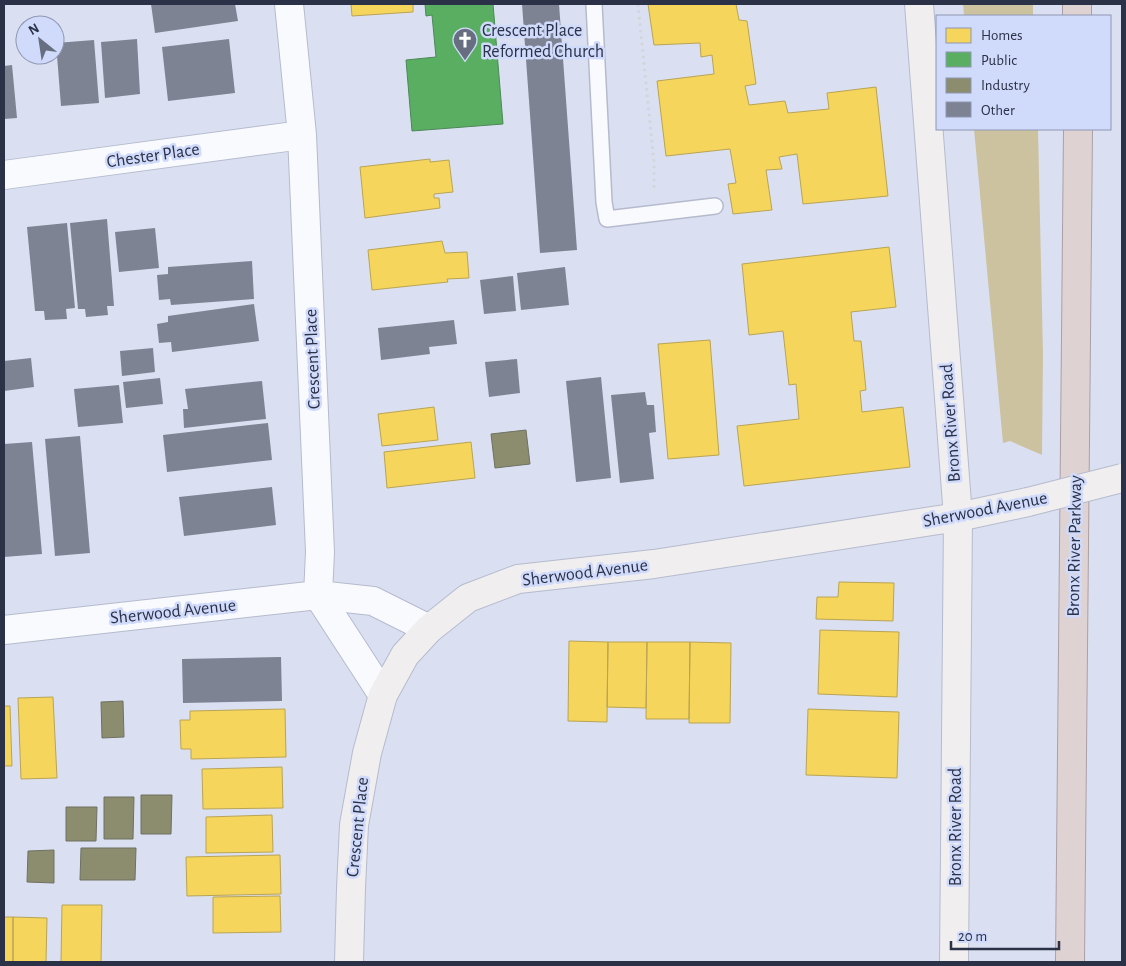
<svg xmlns="http://www.w3.org/2000/svg" width="1126" height="966" font-family="'Alegreya Sans',sans-serif">
<style>
.green{fill:#cdc2a0}
.homes{fill:#f6d55c;stroke:#b9a455}
.public{fill:#5aae61;stroke:#4c8859}
.industry{fill:#8c8c6e;stroke:#6f7162}
.building{fill:#7e8393}
.lines{fill:none;stroke-linecap:round;stroke-linejoin:round}
.lane-casing{stroke:#b5bbcd;stroke-width:18}
.street-casing{stroke:#b5bbcd;stroke-width:30}
.secondary-casing{stroke:#b5bbcd;stroke-width:30}
.highway-casing{stroke:#ab9fa6;stroke-width:30}
.path{stroke:#d3d5da;stroke-width:3;stroke-dasharray:2.5 4;stroke-linecap:butt}
.lane{stroke:#f9fafd;stroke-width:15}
.street{stroke:#f9fafd;stroke-width:28}
.secondary{stroke:#f1eef0;stroke-width:28}
.highway{stroke:#dfd2d2;stroke-width:28}
.secondary-bridge-casing{stroke:#b5bbcd;stroke-width:30;stroke-linecap:butt}
.secondary-bridge{stroke:#f1eef0;stroke-width:28}
.labels{text-anchor:middle;stroke-width:5;stroke-linejoin:round;paint-order:stroke}
.poi-label{font-size:18px;fill:#2b3146;stroke:#d0dbfb;text-anchor:start}
.street-label{font-size:18px;fill:#2b3146;stroke:#d0dbfb}
</style>
<rect width="100%" height="100%" fill="#dae0f1"/>
<path class="green" d="M 963,4 L 1033,4 L 1033,16 L 964,16 Z
M 974,129 L 1038,129 L 1043,354 L 1042,455 L 1010,441 L 1003,443 Z"/>
<path class="homes" d="M 351,4 L 413,4 L 413,12 L 352,16 Z
M 648,4 L 736,4 L 739,20 L 747,21 L 756,84 L 745,86 L 749,105 L 785,101 L 788,113 L 829,109 L 827,93 L 876,87 L 888,196 L 803,204 L 797,154 L 779,157 L 782,169 L 766,170 L 772,210 L 733,214 L 728,184 L 736,183 L 730,149 L 666,156 L 657,81 L 714,74 L 712,55 L 701,57 L 700,43 L 654,45 Z
M 430,159 L 430,162 L 449,160 L 453,192 L 434,194 L 434,198 L 439,198 L 440,208 L 365,218 L 360,167 Z
M 442,241 L 445,253 L 467,252 L 469,278 L 447,279 L 448,282 L 372,290 L 368,250 Z
M 889,247 L 896,307 L 851,312 L 854,341 L 861,341 L 866,390 L 860,391 L 862,412 L 903,407 L 910,467 L 744,486 L 737,426 L 799,419 L 796,384 L 789,385 L 783,331 L 749,335 L 742,264 Z
M 710,340 L 719,455 L 668,459 L 658,344 Z
M 434,407 L 438,440 L 382,446 L 378,414 Z
M 471,442 L 475,478 L 387,488 L 384,452 Z
M 839,582 L 894,583 L 893,621 L 816,619 L 817,597 L 838,597 Z
M 820,630 L 899,632 L 897,697 L 818,694 Z
M 569,641 L 608,642 L 607,722 L 568,721 Z
M 608,642 L 647,642 L 646,708 L 607,707 Z
M 647,642 L 690,642 L 689,719 L 646,719 Z
M 690,642 L 731,643 L 730,723 L 689,723 Z
M 53,697 L 57,778 L 21,779 L 18,698 Z
M 4,706 L 10,706 L 12,766 L 4,766 Z
M 285,709 L 286,757 L 191,759 L 191,749 L 181,749 L 180,720 L 190,720 L 190,711 Z
M 808,709 L 899,712 L 897,778 L 806,775 Z
M 282,767 L 283,808 L 203,809 L 202,769 Z
M 272,815 L 273,852 L 206,853 L 206,817 Z
M 280,855 L 281,894 L 187,896 L 186,857 Z
M 280,896 L 281,932 L 213,933 L 213,897 Z
M 62,905 L 102,905 L 101,962 L 61,962 Z
M 4,917 L 13,917 L 13,962 L 4,962 Z
M 13,917 L 47,918 L 46,962 L 13,962 Z"/>
<path class="public" d="M 425,4 L 493,4 L 503,124 L 412,131 L 406,60 L 436,57 L 432,15 L 426,16 Z"/>
<path class="industry" d="M 526,430 L 530,464 L 495,468 L 491,434 Z
M 123,701 L 124,737 L 102,738 L 101,702 Z
M 141,795 L 172,795 L 171,834 L 141,834 Z
M 104,797 L 134,797 L 133,839 L 104,839 Z
M 66,807 L 97,807 L 96,841 L 66,841 Z
M 81,848 L 136,848 L 135,880 L 80,880 Z
M 54,850 L 54,883 L 27,882 L 28,851 Z"/>
<path class="building" d="M 151,4 L 235,4 L 238,21 L 155,33 Z
M 522,4 L 559,4 L 577,250 L 540,253 Z
M 137,39 L 140,94 L 105,98 L 101,42 Z
M 229,39 L 235,93 L 168,101 L 162,47 Z
M 94,40 L 99,103 L 61,106 L 56,43 Z
M 12,65 L 17,118 L 4,119 L 4,66 Z
M 107,219 L 114,306 L 107,306 L 108,315 L 86,317 L 85,309 L 78,309 L 70,223 Z
M 67,223 L 75,308 L 66,309 L 67,319 L 45,320 L 44,311 L 35,311 L 27,227 Z
M 155,228 L 159,268 L 119,272 L 115,232 Z
M 252,261 L 254,299 L 171,305 L 170,299 L 159,300 L 157,275 L 168,274 L 168,267 Z
M 565,267 L 569,305 L 521,310 L 517,273 Z
M 513,276 L 516,311 L 484,314 L 480,280 Z
M 254,304 L 259,341 L 172,352 L 171,342 L 159,343 L 157,324 L 168,322 L 168,316 Z
M 454,320 L 457,344 L 429,347 L 430,354 L 381,360 L 378,328 Z
M 153,348 L 155,372 L 122,376 L 120,351 Z
M 31,358 L 34,387 L 4,391 L 4,361 Z
M 517,359 L 520,393 L 489,397 L 485,362 Z
M 601,377 L 611,478 L 576,482 L 566,381 Z
M 160,378 L 163,404 L 126,408 L 123,382 Z
M 262,381 L 266,419 L 184,428 L 183,409 L 188,409 L 185,389 Z
M 119,385 L 123,423 L 78,427 L 74,389 Z
M 645,392 L 647,405 L 654,405 L 656,432 L 649,433 L 654,479 L 620,483 L 611,395 Z
M 268,423 L 272,460 L 167,472 L 163,435 Z
M 80,436 L 90,553 L 55,556 L 45,439 Z
M 32,442 L 42,554 L 4,557 L 4,444 Z
M 272,487 L 276,525 L 184,536 L 179,497 Z
M 281,657 L 282,701 L 183,703 L 182,659 Z"/>
<g class="lines">
<defs>
<path id="lane" d="M 594,4 L 604,202 L 607,219 L 715,206"/>
<path id="street" d="M 289,4 L 302,135 L 320,552 L 318,595 L 383,695
M 4,175 L 302,135
M 4,630 L 318,595 L 373,601 L 429,629"/>
<path id="secondary" d="M 919,4 L 958,517 L 954,962
M 349,962 L 351,888 L 354,825 L 367,753 L 383,695 L 405,655 L 429,629 L 468,598 L 518,579 L 654,564 L 958,517 L 1028,502"/>
<path id="highway" d="M 1077,4 L 1077,16
M 1070,962 L 1078,129"/>
</defs>
<use href="#lane" class="lane-casing"/>
<use href="#street" class="street-casing"/>
<use href="#secondary" class="secondary-casing"/>
<use href="#highway" class="highway-casing"/>
<path class="path" d="M 638,4 L 654,163 L 654,188"/>
<use href="#lane" class="lane"/>
<use href="#street" class="street"/>
<use href="#secondary" class="secondary"/>
<use href="#highway" class="highway"/>
<defs>
<path id="secondary-bridge" d="M 1028,502 L 1122,478"/>
</defs>
<use href="#secondary-bridge" class="secondary-bridge-casing"/>
<use href="#secondary-bridge" class="secondary-bridge"/>
</g>
<defs>
<symbol id="church-pin" viewBox="-11 -11 22 30"><path d="M0 17L-7.5 6A9.5 9.5 0 1 1 7.5 6Z" fill="#686e82" stroke="#d0dbfb"/><path d="M-1.2-6h2.4v3.5h3.3v2.4h-3.3V6h-2.4V-.1h-3.3v-2.4h3.3Z" fill="#fff"/></symbol>
</defs>
<g fill-rule="evenodd">
<use href="#church-pin" x="451" y="26" width="28" height="38"/>
</g>
<g class="labels">
<g class="poi-label">
<text x="482" y="36">Crescent Place<tspan x="482" dy="21">Reformed Church</tspan></text>
</g>
<g class="street-label">
<text transform="translate(153 155) rotate(-8)" y="6">Chester Place</text>
<text transform="translate(312 359) rotate(-92)" y="6">Crescent Place</text>
<text transform="translate(950 423) rotate(-94)" y="6">Bronx River Road</text>
<text transform="translate(985 509) rotate(-11)" y="6">Sherwood Avenue</text>
<text transform="translate(1074 546) rotate(-89)" y="6">Bronx River Parkway</text>
<text transform="translate(585 572) rotate(-7)" y="6">Sherwood Avenue</text>
<text transform="translate(173 611) rotate(-6)" y="6">Sherwood Avenue</text>
<text transform="translate(357 827) rotate(-84)" y="6">Crescent Place</text>
<text transform="translate(955 827) rotate(-90)" y="6">Bronx River Road</text>
</g>
</g>
<rect width="1126" height="966" fill="none" stroke="#2b3146" stroke-width="10"/>
<rect x="936" y="15" width="175" height="115" fill="#d0dbfb" stroke="#8e97b3"/>
<rect x="946" y="28" width="25" height="15" fill="#f6d55c" stroke="#8e97b3"/>
<text x="981" y="40" font-size="15" fill="#2b3146">Homes</text>
<rect x="946" y="52" width="25" height="15" fill="#5aae61" stroke="#8e97b3"/>
<text x="981" y="65" font-size="15" fill="#2b3146">Public</text>
<rect x="946" y="78" width="25" height="15" fill="#8c8c6e" stroke="#8e97b3"/>
<text x="981" y="90" font-size="15" fill="#2b3146">Industry</text>
<rect x="946" y="102" width="25" height="15" fill="#7e8393" stroke="#8e97b3"/>
<text x="981" y="115" font-size="15" fill="#2b3146">Other</text>
<g transform="translate(40 40) rotate(330)"><circle r="24" fill="#d0dbfb" stroke="#8e97b3"/>
<path d="M0-4L9 19L0 12L-9 19Z" fill="#686e82"/>
<text y="-8" font-size="14" font-weight="bold" text-anchor="middle" fill="#2b3146">N</text>
</g>
<path d="M951 941v8h108v-8" fill="none" stroke="#2b3146" stroke-width="2.5"/>
<text x="958" y="941" font-size="15" fill="#2b3146" stroke="#d0dbfb" stroke-width="4" paint-order="stroke">20 m</text>
</svg>
